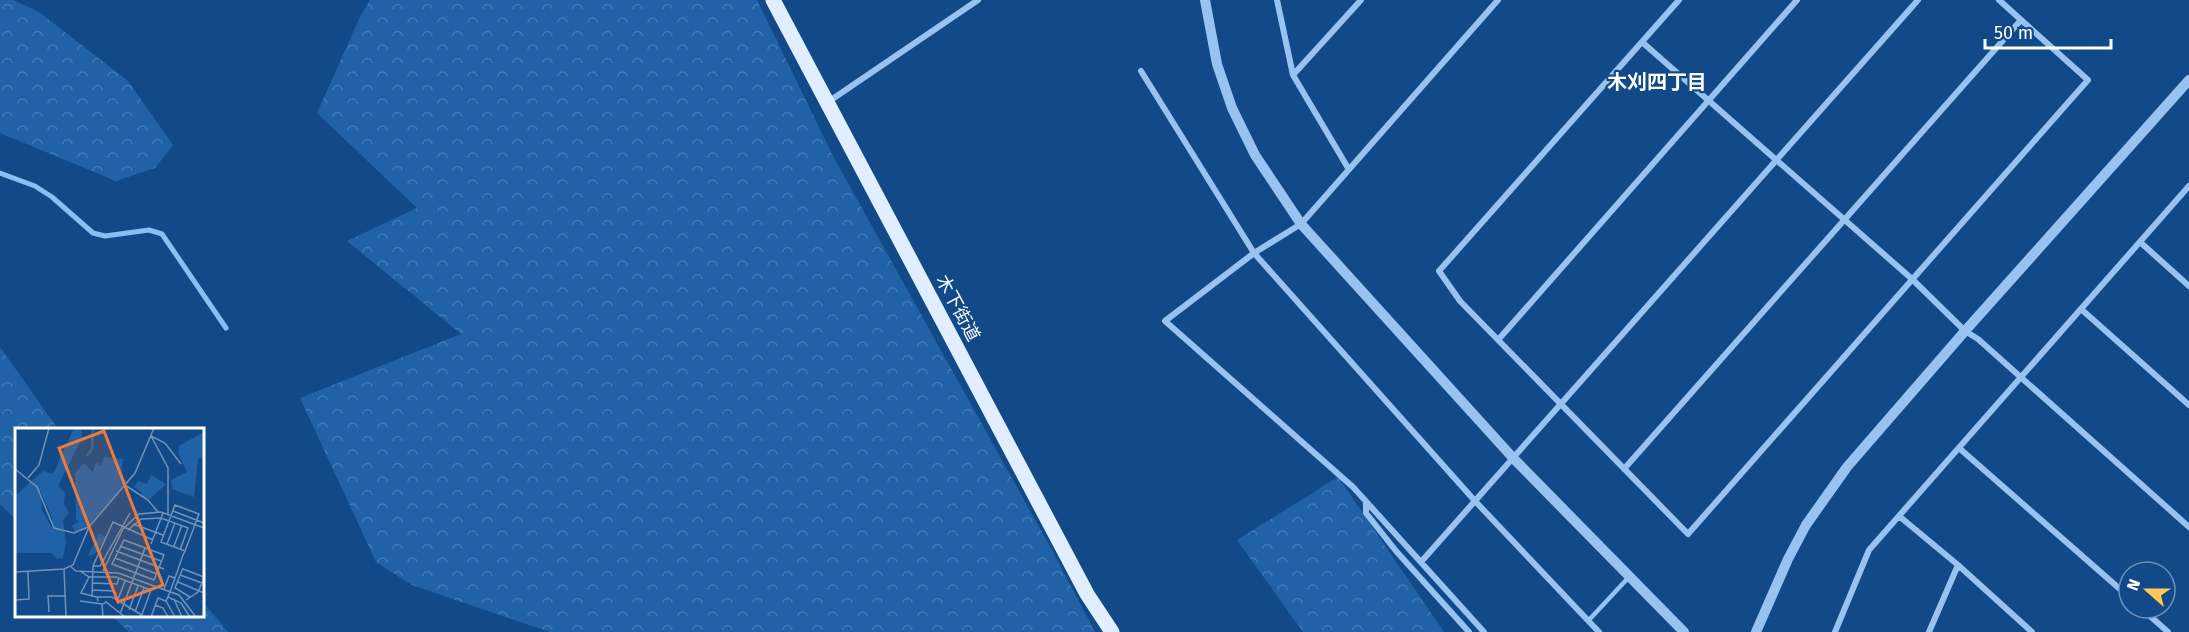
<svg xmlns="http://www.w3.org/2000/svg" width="2189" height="632" font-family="'Fira Sans','Noto Sans JP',sans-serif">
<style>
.forest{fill:url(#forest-crowns)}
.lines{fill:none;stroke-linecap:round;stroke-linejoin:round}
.stream{stroke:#89bff4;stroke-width:5}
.service{stroke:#98c3f0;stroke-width:4.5}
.minor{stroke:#98c3f0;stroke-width:6}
.tertiary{stroke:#98c3f0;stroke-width:10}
.primary{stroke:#e1eeff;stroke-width:15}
.labels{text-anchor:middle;stroke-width:4.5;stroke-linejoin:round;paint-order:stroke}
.street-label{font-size:18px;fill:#fff;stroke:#124a89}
.neighbourhood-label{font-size:20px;font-weight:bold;fill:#fff;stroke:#124a89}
.inset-river{fill:none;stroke:#335d8b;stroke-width:3}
.inset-road{fill:none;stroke:#7192b8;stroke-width:1.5}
.view{fill:#ed7a3d;fill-opacity:0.15;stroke:#ed7a3d;stroke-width:3}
.inset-edge{fill:none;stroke:#fff;stroke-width:3}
</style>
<defs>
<pattern id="forest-crowns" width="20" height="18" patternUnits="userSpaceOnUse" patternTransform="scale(1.5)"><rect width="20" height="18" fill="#2162a7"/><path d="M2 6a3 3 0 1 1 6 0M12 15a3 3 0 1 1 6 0" fill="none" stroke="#427ab4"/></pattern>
</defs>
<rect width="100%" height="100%" fill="#124a89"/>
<path class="forest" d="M 0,0 L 13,0 L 39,12 L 128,81 L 173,145 L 155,168 L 116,181 L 0,133 Z
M 370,0 L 757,0 L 834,158 L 1053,552 L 1095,632 L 550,632 L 412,585 L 376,562 L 300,398 L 461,334 L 347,241 L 417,208 L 317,113 L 360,17 Z
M 0,347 L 58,429 L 16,430 L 16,520 L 0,504 Z
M 1338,477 L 1444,632 L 1303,632 L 1237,540 Z
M 203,602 L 228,632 L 129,632 L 112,616 L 202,616 Z"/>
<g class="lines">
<path class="stream" d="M 0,173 L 35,186 L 52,197 L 93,233 L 105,236 L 149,230 L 162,234 L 226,328"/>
<path class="service" d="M 1588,621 L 1629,577"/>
<path class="minor" d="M 1277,0 L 1293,75 L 1348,168
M 1679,0 L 1439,271 L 1460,301 L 1688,534 L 2088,80 L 1999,0
M 1642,42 L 1912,279 L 1965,331 L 1978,339 L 2189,527
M 1141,71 L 1254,253 L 1475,501 L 1599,632
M 1293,75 L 1361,0
M 828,102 L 978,0
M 2140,242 L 2189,286
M 2081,309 L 2189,405
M 1498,340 L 1797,0
M 1959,448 L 2129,597
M 1624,469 L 2021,20
M 1366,502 L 1366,513 L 1396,551 L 1469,632
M 1899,516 L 1958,565 L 1929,632
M 1421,562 L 1918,0
M 1958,565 L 2032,632
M 2141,608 L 2168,632
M 1484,632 L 1353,487 L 1165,321 L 1254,253 L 1301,224 L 1498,0
M 1835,632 L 1869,550 L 2189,186"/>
<path class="tertiary" d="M 1205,0 L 1217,64 L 1232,108 L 1255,155 L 1301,224 L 1514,459 L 1684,632
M 1756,632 L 1788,559 L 1806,525 L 1847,467 L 1965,331 L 2189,80"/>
<path class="primary" d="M 773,0 L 1087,594 L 1112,632"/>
</g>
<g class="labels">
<g class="street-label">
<text transform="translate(958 308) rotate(62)" y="6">木下街道</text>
</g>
<g class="neighbourhood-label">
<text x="1657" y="89">木刈四丁目</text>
</g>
</g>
<g transform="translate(15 428)">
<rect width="189" height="189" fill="#124a89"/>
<path d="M 59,0 L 67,0 L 67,10 L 43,58 L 50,65 L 49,76 L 54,85 L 48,92 L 51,114 L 48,130 L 42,131 L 37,125 L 0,125 L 0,68 L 28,43 L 38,46 ZM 25,62 L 37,90 L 38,102 L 27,82 ZM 189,4 L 189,30 L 183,31 L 179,69 L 157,61 L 156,52 L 172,44 L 163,25 L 164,18 ZM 89,29 L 108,31 L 106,46 L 112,54 L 74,97 L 60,104 L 57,98 L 64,93 L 61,92 L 60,45 L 69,35 L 78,44 L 81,34 L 86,38 ZM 136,47 L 151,56 L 135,71 L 126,69 L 127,65 L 119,59 L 123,53 L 132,56 ZM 84,105 L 91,110 L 80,126 L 73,128 Z" fill="#2162a7" fill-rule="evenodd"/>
<path class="inset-river" d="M 72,28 L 77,21 L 78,0"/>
<path class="inset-road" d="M 136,8 L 153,40 L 153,87M 136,8 L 150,15 L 166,36M 0,41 L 22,59 L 39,100 L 59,105 L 73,99M 13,50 L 24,37 L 34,0M 110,57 L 133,72 L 143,84M 158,83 L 189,95M 118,96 L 148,107M 113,102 L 126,91 L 146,90 L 173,100 L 165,122M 109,112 L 149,127 L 139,152 L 97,136 ZM 136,116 L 148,85M 152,116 L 160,95M 105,118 L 146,133M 159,118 L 167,97M 101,123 L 149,141M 100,130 L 142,146M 78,138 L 85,138 L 115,85M 56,139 L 61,143 L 103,145 L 164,167 L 181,189M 168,140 L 160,160 L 175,169M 49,141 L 51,189M 168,141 L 189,149M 65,143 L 74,149 L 66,165 L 82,169 L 83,173M 88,143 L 108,101 L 124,86 L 146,84 L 189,100M 0,144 L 49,141 L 58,137 L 74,99 L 120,45 L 139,0M 165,147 L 187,155M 74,149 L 101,149 L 136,162 L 126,189M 163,154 L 189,165M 77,155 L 102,156 L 104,150M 149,161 L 154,148 L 160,150M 77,162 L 99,163M 77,169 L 78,138 L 98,94 L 138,112M 82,169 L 97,169 L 127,187M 153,169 L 166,175 L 175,189M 159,171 L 167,189M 0,172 L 14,171 L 13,143M 171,172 L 183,164 L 189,150M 65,173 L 87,176 L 88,189M 151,173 L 155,164 L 160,150 L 168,127 L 170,123 L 184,86 L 160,77 L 146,114 L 170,123M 102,174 L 110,153M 88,176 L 91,174 L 110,189M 140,177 L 148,180 L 153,189M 114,182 L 123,158M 34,184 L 33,168 L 51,168M 120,184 L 129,160M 105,186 L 130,120M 136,189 L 143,170 L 151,173 L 160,189"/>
<path class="view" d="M 89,3 L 148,157 L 103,174 L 44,20 Z"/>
<rect width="189" height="189" class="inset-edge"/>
</g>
<g transform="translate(2147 590) rotate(291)"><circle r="28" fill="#124a89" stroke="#7192b8" stroke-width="1.5"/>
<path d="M0-4.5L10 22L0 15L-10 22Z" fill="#ffc957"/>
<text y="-9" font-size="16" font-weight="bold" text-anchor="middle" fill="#ffffff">N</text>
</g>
<path d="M1985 39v9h126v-9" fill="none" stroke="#ffffff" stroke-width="3"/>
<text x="1994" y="39" font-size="18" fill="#ffffff" stroke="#124a89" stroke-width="4.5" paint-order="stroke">50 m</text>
</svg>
